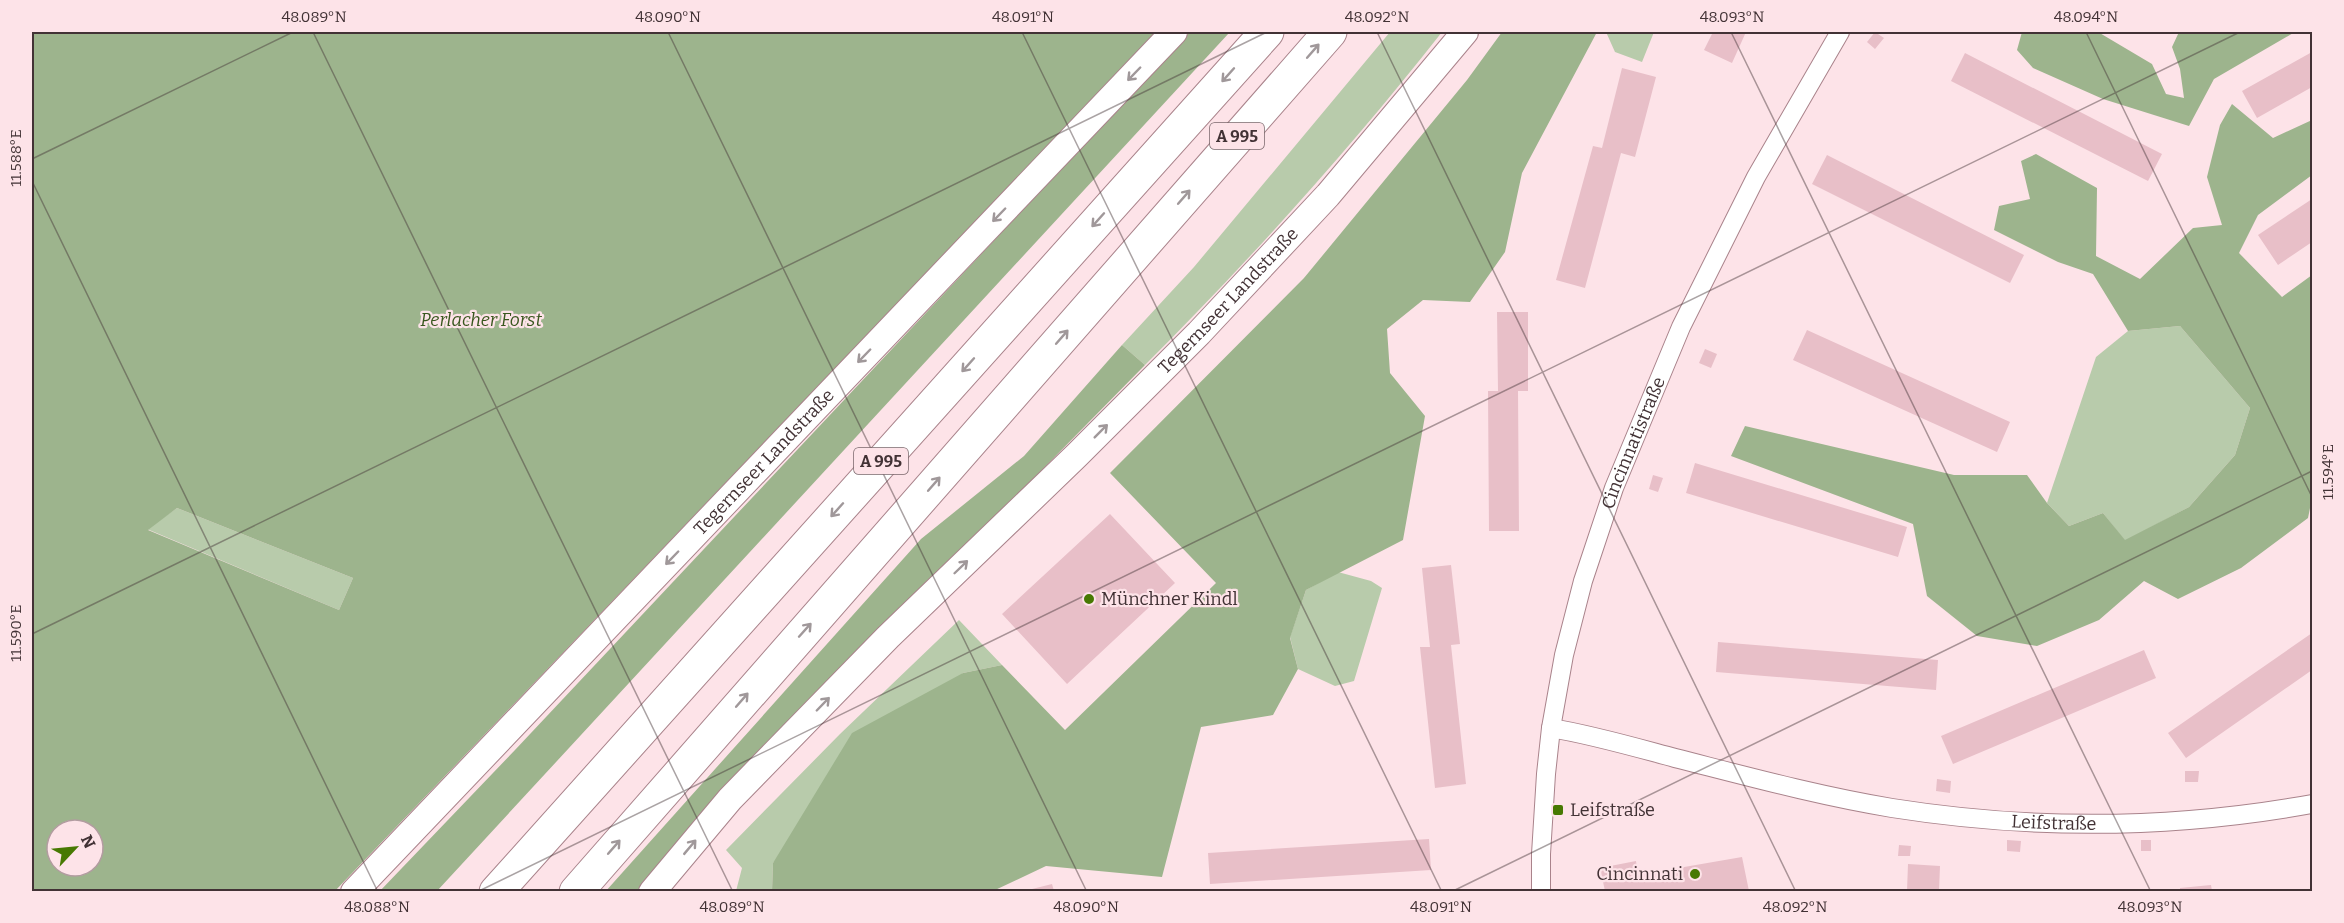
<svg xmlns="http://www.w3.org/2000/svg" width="2344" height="923" font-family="Bitter,serif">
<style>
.green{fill:#b8cbab}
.forest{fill:#9db48d;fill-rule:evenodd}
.building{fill:#e8bfc8}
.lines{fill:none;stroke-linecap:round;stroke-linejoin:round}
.minor-casing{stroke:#a9838b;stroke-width:20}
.secondary-casing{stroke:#a9838b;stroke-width:28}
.motorway-casing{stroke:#a9838b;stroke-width:35}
.minor{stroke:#fff;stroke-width:18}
.secondary{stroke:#fff;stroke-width:26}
.motorway{stroke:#fff;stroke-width:33}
.oneway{stroke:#a0989a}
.ticks{fill:none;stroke:#423235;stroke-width:1.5;stroke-opacity:0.45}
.poi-dot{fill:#477902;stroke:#fde3e8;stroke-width:2}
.labels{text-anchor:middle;stroke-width:4.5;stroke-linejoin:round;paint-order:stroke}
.shield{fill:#fde3e8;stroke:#7a676b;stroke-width:1.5}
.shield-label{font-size:16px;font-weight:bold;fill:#423235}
.street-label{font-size:18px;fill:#423235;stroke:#fde3e8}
.park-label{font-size:18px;font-style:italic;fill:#39571e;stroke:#fde3e8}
.poi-label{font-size:18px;fill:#423235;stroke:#fde3e8;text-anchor:start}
.neatline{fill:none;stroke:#423235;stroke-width:2}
.ticks-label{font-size:15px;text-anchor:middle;fill:#423235}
</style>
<rect width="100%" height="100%" fill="#fde3e8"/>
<path class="green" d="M 1390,32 L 1442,32 C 1350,149 1250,260 1145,365 L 1122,345 L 1194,267 Z
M 1606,32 L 1654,32 L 1642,62 L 1615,52 Z
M 2180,326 L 2250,408 L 2235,455 L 2189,507 L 2125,541 L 2103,513 L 2069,526 L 2047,503 L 2096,357 L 2128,331 Z
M 177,508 L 353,578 L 339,610 L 147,529 Z
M 1338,572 L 1371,581 L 1382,588 L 1354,681 L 1335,686 L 1298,669 L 1290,637 L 1306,590 Z
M 959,620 L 1002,665 L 963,673 L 773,863 L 772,891 L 736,891 L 742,868 L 726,850 L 840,734 Z"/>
<path class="forest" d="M 32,32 L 1157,32 L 334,892 L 32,891 ZM 177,508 L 353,578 L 339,610 L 148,530 ZM 57,830 L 93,830 L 93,866 L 57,866 Z
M 1190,32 L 1229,33 L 437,891 L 379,892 L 515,750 Z
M 1502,32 L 1597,32 L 1522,173 L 1505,252 L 1470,302 L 1423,300 L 1387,329 L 1390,373 L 1425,416 L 1403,540 L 1306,590 L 1290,638 L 1298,669 L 1273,715 L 1201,727 L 1162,877 L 1046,866 L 993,891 L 772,891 L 773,863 L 852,733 L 963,673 L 1002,665 L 1065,730 L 1216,583 L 1110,473 L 1304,278 L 1467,80 Z
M 2022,32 L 2098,32 L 2152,64 L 2166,94 L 2184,98 L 2180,69 L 2172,47 L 2179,32 L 2295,32 L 2214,79 L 2189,126 L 2103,99 L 2033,68 L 2017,50 Z
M 2232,104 L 2273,138 L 2312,120 L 2312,175 L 2258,215 L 2239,253 L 2282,297 L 2312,275 L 2312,498 L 2308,518 L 2241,568 L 2178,599 L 2144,581 L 2099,620 L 2037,646 L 1977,636 L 1927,596 L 1913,524 L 1731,456 L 1745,426 L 1954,475 L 2027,475 L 2047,503 L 2069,526 L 2103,513 L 2125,540 L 2189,507 L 2235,455 L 2250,408 L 2180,326 L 2128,331 L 2093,274 L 2058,262 L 1994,230 L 1999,206 L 2030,199 L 2021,161 L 2036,154 L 2097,188 L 2096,256 L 2140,279 L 2193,228 L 2222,225 L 2207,177 L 2220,125 Z
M 1122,345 L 1145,365 L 728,789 L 637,891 L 605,892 L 921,539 L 1024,456 Z"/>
<path class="building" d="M 1713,32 L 1746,32 L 1732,63 L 1704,50 Z
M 1875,32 L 1884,38 L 1875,49 L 1867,42 Z
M 2312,52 L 2312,87 L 2257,118 L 2242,91 Z
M 1965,53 L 2162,154 L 2148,181 L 1951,81 Z
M 1622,68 L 1656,77 L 1635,157 L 1621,153 L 1585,288 L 1556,280 L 1593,146 L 1602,148 Z
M 1827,155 L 2024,255 L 2010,283 L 1812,184 Z
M 2312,199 L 2312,242 L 2278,265 L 2258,235 Z
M 1497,312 L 1528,312 L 1528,391 L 1518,391 L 1519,531 L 1489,531 L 1488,391 L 1498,391 Z
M 1807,330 L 2010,422 L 1997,452 L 1793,360 Z
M 1705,349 L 1717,354 L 1711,368 L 1699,363 Z
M 1695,463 L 1907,527 L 1898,557 L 1686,493 Z
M 1653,475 L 1663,478 L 1658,492 L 1649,489 Z
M 1110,514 L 1175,583 L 1067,684 L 1002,614 Z
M 1451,565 L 1460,644 L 1451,645 L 1466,784 L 1435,788 L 1420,647 L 1430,647 L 1422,568 Z
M 2312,633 L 2312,670 L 2186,758 L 2168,733 Z
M 1718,642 L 1938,660 L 1936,690 L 1716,672 Z
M 2144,650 L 2156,678 L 1953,764 L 1941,736 Z
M 2185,771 L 2199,771 L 2198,782 L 2185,782 Z
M 1937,779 L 1951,781 L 1950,793 L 1936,791 Z
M 1429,839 L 1431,870 L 1210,884 L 1208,853 Z
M 2007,840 L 2021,841 L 2020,852 L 2007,851 Z
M 2141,840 L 2151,840 L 2151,851 L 2141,851 Z
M 1899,845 L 1911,846 L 1910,856 L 1898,856 Z
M 1742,857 L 1749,891 L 1605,891 L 1600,868 L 1636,861 L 1638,875 Z
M 1908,864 L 1940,866 L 1939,891 L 1907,891 Z
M 1052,884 L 1054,891 L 1024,891 Z
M 2211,885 L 2212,891 L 2180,891 L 2180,888 Z"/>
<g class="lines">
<defs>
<g id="minor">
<path id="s1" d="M 1551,728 C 1593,735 1634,747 1675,758 C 1746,776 1819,796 1892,808 C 2031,830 2174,829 2312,804"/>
<path id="s2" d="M 1541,892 L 1541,854 L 1546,774 L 1551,728 L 1564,655 L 1583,581 L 1614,488 L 1681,327 L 1756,177 L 1840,32"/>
</g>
<g id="secondary">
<path id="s3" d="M 354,892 L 1174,32"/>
<path id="s4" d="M 652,892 L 730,799 L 888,637 L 1077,455 L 1199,333 L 1328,195 L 1465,32"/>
</g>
<path id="motorway" d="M 496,892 L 1267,32
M 576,892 L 1330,32"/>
</defs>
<use href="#minor" class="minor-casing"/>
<use href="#secondary" class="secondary-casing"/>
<use href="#motorway" class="motorway-casing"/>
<use href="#minor" class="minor"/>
<use href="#secondary" class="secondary"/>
<use href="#motorway" class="motorway"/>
</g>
<defs><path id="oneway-shaft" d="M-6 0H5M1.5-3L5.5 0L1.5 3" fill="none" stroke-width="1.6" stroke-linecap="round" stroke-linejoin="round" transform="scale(1.5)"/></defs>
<g class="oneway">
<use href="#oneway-shaft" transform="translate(1313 51) rotate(-49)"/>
<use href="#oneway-shaft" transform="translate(1134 74) rotate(134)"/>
<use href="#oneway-shaft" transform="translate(1228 75) rotate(132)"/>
<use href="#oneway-shaft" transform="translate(1184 197) rotate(-49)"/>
<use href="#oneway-shaft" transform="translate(999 215) rotate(134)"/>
<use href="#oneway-shaft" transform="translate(1098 220) rotate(132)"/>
<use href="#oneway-shaft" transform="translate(1062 337) rotate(-49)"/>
<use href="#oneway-shaft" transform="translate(864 356) rotate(134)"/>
<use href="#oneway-shaft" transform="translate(968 365) rotate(132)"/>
<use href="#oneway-shaft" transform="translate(1101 431) rotate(-45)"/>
<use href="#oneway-shaft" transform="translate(934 484) rotate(-49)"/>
<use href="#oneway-shaft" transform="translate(837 510) rotate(132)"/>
<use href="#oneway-shaft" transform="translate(672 558) rotate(134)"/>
<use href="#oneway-shaft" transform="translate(961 567) rotate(-44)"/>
<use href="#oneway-shaft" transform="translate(805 630) rotate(-48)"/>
<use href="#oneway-shaft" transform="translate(742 700) rotate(-49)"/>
<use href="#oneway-shaft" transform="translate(823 704) rotate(-46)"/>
<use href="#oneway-shaft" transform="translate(614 847) rotate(-49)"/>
<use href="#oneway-shaft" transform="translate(690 847) rotate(-50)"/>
</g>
<path class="ticks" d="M 313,32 L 733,892M 668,32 L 1087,892M 1022,32 L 1442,892M 1377,32 L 1796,892M 1731,32 L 2151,892M 2086,32 L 2312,497M 32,159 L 293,32M 32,181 L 378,892M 32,634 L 1267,32M 477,892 L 2240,32M 1451,892 L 2312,471"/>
<g class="poi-dot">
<circle cx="1089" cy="599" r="6"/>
<rect x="1552" y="804" width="12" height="12" rx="3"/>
<circle cx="1695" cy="874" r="6"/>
</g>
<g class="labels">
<g class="shield">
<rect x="1210" y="123" width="54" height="26" rx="4.5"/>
<rect x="854" y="448" width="54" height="26" rx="4.5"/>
</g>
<g class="shield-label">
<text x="1237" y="142">A 995</text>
<text x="881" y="467">A 995</text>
</g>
<g class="street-label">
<text dy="6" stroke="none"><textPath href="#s4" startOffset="826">Tegernseer Landstraße</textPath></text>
<text dy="6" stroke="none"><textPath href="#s2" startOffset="462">Cincinnatistraße</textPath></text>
<text dy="6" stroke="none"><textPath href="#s3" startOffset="594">Tegernseer Landstraße</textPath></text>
<text dy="6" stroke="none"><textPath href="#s1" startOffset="513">Leifstraße</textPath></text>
</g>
<g class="park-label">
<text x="481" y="326">Perlacher Forst</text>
</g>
<g class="poi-label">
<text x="1101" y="605">Münchner Kindl</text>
<text x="1570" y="816">Leifstraße</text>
<text x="1683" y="880" text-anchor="end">Cincinnati</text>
</g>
</g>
<rect width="2344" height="923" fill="none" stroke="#fde3e8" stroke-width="66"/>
<g transform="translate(75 848) rotate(64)"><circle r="28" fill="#fde3e8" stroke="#b29ca0" stroke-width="1.5"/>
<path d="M0-4.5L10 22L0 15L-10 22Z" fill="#477902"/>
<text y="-9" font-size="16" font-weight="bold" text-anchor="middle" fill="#423235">N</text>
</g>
<rect x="33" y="33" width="2278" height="857" class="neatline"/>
<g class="ticks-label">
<text x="314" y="22">48.089°N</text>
<text x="668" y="22">48.090°N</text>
<text x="1023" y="22">48.091°N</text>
<text x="1377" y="22">48.092°N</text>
<text x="1732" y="22">48.093°N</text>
<text x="2086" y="22">48.094°N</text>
<text transform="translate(16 158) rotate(-90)" y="5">11.588°E</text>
<text transform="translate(2328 472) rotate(-90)" y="5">11.594°E</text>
<text transform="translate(16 633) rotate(-90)" y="5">11.590°E</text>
<text x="377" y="912">48.088°N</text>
<text x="732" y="912">48.089°N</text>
<text x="1086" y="912">48.090°N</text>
<text x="1441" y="912">48.091°N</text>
<text x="1795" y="912">48.092°N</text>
<text x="2150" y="912">48.093°N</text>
</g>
</svg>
